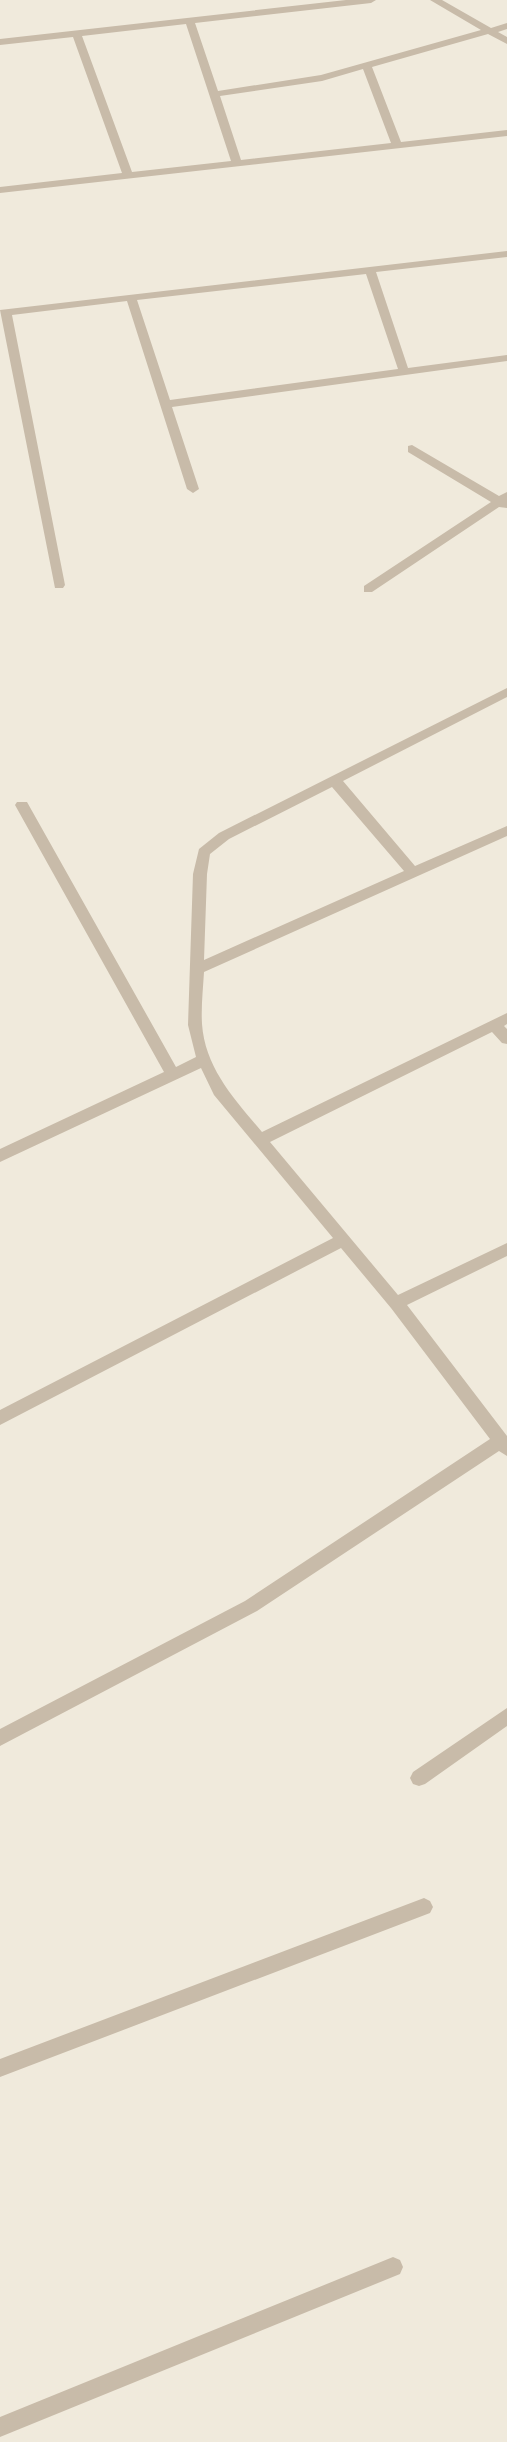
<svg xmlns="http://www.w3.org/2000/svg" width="507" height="2442" font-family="Rubik,sans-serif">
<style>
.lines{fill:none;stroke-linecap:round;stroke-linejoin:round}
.minor{fill:#c8bba9;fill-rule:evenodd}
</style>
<rect width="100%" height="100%" fill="#f0eadc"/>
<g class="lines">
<path class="minor" d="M 346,0 L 376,0 L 371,3 L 195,23 L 218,91 L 321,75 L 481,30 L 430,0 L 442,0 L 491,28 L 507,23 L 507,29 L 498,32 L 507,37 L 507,44 L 488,34 L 372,67 L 401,142 L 507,130 L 507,136 L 0,193 L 0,187 L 122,173 L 73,37 L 0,45 L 0,39 ZM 186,24 L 231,161 L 132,172 L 82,36 ZM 363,69 L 391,143 L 241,160 L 220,96 L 322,81 Z
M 507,251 L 507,257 L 376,272 L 408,368 L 507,355 L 507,361 L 172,407 L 199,489 L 193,493 L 187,489 L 127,301 L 12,315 L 65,585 L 63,588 L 55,588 L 0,310 ZM 366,274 L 398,369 L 170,400 L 137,300 Z
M 412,445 L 499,496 L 507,492 L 507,508 L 499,507 L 372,592 L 364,592 L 364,586 L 491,502 L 408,452 L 408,446 Z
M 507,688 L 507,697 L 343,781 L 415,866 L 507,826 L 507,836 L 204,972 C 203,989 201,1007 202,1024 C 205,1068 235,1100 262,1132 L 507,1013 L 507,1024 L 504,1026 L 507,1029 L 507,1044 L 502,1043 L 492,1032 L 270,1142 L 398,1295 L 507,1243 L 507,1256 L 407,1305 L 507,1436 L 507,1456 L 499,1451 L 257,1611 L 0,1746 L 0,1729 L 245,1601 L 490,1439 L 391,1308 L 341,1248 L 0,1425 L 0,1410 L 333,1238 L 214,1095 L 201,1068 L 0,1162 L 0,1149 L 164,1072 L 15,805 L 17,802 L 27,802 L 176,1067 L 196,1057 L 188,1025 L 193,874 L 199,849 L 219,833 ZM 332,787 L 404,871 L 204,960 L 207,874 L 210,854 L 229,839 Z
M 507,1708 L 507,1726 L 425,1784 L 419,1786 L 413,1784 L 410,1778 L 413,1772 Z
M 424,1898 L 430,1901 L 433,1907 L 430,1913 L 0,2077 L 0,2059 Z
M 393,2257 L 400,2260 L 403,2267 L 400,2274 L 0,2437 L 0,2417 Z"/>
</g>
</svg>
